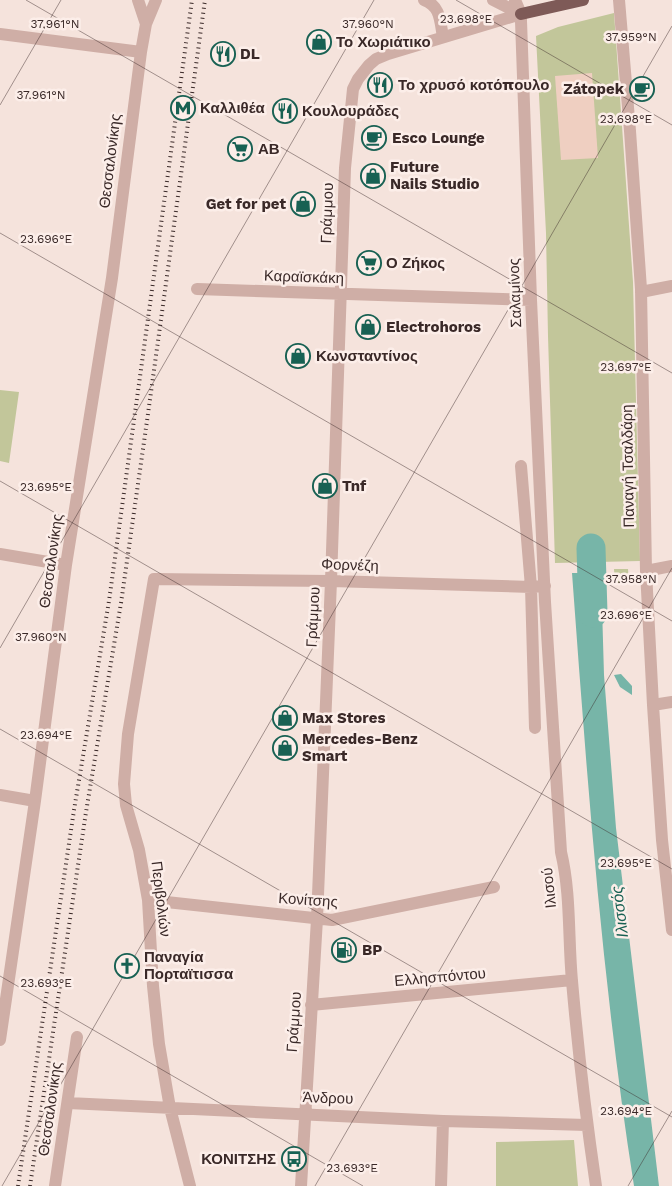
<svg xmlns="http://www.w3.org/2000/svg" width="672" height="1186" font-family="'Work Sans',sans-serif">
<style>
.green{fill:#c2c69a}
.plaza{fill:#efcfc1}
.water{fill:#77b5a8}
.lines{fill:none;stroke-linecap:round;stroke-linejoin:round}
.river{stroke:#77b5a8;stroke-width:29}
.minor{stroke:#cfaea6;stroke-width:12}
.major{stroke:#7e5a57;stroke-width:12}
.rail{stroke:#3a2928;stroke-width:4;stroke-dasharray:1 4;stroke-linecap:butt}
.ticks{fill:none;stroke:#3a2928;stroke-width:1;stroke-opacity:0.45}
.labels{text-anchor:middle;stroke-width:5;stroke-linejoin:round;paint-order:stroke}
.poi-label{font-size:15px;font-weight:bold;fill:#3a2928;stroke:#fceee9;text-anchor:start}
.street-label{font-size:15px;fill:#3a2928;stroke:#fceee9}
.water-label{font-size:16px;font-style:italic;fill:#186153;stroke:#fceee9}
.ticks-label{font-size:12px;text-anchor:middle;fill:#3a2928;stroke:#fceee9;stroke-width:5;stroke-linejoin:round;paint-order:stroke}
</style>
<rect width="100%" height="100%" fill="#f5e3dc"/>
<path class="green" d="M 614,13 L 633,282 L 640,561 L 555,563 L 548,336 L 546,233 L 536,36 L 558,27 Z
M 0,390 L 19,392 L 9,463 L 0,461 Z
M 614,569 L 628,569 L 629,583 L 615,583 Z
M 574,1140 L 578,1186 L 496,1186 L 496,1142 Z"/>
<path class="plaza" d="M 592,73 L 598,158 L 561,160 L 555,76 Z"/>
<path class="water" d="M 572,573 L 601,573 L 604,675 L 616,828 L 659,1186 L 634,1186 C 602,983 587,778 572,573 Z
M 621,674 L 632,686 L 632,695 L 620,687 L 614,675 Z"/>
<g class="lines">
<path class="river" d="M 591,548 L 593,613"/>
<path class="minor" d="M 138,0 L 146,24
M 424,0 C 441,6 440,22 443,37
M 493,0 L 521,14
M 515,0 L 521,14 L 521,21 L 531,300 L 545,602 L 561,852 C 571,894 568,938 572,981 C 578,1050 586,1118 596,1186
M 619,0 L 630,131 L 641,289 L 646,571 L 653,705 L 662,840 L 672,930
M 0,34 L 141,52
M 197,289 L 531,300
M 641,292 L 672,286
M 521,466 L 531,587 L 535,728
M 0,554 L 66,565
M 646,571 L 672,566
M 653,705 L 672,702
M 0,795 L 35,801
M 148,900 L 332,920 L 494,887
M 311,1005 L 572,980
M 0,1040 L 35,801 L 66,565 L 112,278 L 141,52 L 146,24 L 156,0
M 68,1103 L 443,1121 L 587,1125
M 55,1186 L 77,1037
M 190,1186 L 170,1108 L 159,1044 L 153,986 L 148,900 L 139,850 L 126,805 L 124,784 L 128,734 L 154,579 L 331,581 L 531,587 L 545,586
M 301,1186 L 317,919 L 331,581 L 345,168 L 353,89 L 358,79 L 369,65 L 376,59 L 388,54 L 521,14
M 441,1186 L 443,1121"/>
<path class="major" d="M 521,14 L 583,0"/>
<path class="rail" d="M 18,1186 L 74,810 L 109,601 L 192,0
M 30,1186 L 86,812 L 121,603 L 147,421 L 205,0"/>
</g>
<path class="ticks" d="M 26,0 L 672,373M 456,0 L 672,125M 0,105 L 61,0M 0,233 L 672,621M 0,481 L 672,869M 0,648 L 374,0M 0,729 L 672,1117M 0,976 L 363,1186M 2,1186 L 672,26M 315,1186 L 672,568M 628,1186 L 672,1111"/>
<defs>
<symbol id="shop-ring" viewBox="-11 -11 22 22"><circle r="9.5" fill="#fceee9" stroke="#186153" stroke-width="1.5"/><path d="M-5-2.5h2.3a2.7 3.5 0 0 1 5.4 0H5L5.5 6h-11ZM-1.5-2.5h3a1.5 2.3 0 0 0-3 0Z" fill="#186153"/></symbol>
<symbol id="restaurant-ring" viewBox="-11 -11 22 22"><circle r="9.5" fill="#fceee9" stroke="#186153" stroke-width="1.5"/><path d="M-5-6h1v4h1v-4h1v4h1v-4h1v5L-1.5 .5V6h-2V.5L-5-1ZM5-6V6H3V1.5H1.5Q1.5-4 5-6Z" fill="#186153"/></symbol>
<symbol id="cafe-ring" viewBox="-11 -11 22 22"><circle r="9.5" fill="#fceee9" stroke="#186153" stroke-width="1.5"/><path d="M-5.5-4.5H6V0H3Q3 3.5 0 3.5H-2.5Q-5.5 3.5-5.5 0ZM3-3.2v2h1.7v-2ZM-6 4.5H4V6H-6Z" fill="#186153"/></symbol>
<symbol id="metro-ring" viewBox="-11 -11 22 22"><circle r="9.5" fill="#fceee9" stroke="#186153" stroke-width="1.5"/><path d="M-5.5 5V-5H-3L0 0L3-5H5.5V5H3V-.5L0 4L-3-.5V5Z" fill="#186153"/></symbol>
<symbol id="supermarket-ring" viewBox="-11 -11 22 22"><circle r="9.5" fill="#fceee9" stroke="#186153" stroke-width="1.5"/><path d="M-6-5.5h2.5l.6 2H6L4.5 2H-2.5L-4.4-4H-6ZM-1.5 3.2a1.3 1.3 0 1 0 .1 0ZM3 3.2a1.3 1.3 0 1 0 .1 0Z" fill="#186153"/></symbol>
<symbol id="fuel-ring" viewBox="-11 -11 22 22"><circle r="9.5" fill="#fceee9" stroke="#186153" stroke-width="1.5"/><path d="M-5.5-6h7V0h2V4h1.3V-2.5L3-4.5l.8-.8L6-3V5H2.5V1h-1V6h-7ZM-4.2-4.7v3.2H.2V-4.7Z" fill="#186153"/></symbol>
<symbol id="church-ring" viewBox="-11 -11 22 22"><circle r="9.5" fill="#fceee9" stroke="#186153" stroke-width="1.5"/><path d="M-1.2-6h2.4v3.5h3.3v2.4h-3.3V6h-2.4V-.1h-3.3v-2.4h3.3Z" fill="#186153"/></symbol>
<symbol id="bus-ring" viewBox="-11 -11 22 22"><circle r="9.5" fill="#fceee9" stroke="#186153" stroke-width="1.5"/><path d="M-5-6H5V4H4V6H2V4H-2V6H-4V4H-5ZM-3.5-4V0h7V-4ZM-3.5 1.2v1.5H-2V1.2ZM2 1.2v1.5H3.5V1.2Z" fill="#186153"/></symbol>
</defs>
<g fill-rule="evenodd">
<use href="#shop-ring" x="305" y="28" width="28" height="28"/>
<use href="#restaurant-ring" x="209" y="40" width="28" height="28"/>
<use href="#restaurant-ring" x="366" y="71" width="28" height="28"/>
<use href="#cafe-ring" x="628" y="75" width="28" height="28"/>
<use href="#metro-ring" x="169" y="94" width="28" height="28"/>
<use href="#restaurant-ring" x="271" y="97" width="28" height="28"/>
<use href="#cafe-ring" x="360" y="124" width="28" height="28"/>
<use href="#supermarket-ring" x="226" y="135" width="28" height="28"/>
<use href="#shop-ring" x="359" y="162" width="28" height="28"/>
<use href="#shop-ring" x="289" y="190" width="28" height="28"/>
<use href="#supermarket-ring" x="355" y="249" width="28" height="28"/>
<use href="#shop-ring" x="354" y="313" width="28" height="28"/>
<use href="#shop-ring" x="284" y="342" width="28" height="28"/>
<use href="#shop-ring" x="311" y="472" width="28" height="28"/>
<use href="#shop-ring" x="271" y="704" width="28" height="28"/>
<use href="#shop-ring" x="271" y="734" width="28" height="28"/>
<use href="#fuel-ring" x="330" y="936" width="28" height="28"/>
<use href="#church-ring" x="113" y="952" width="28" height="28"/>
<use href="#bus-ring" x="280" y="1145" width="28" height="28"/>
</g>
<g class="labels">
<g class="poi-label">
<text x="336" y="47">Το Χωριάτικο</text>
<text x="240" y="59">DL</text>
<text x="398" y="90">Το χρυσό κοτόπουλο</text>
<text x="624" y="94" text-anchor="end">Zátopek</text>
<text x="200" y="113">Καλλιθέα</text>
<text x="302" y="116">Κουλουράδες</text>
<text x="392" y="143">Esco Lounge</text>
<text x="258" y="154">ΑΒ</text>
<text x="390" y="172">Future<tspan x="390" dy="17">Nails Studio</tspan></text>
<text x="286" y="209" text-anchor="end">Get for pet</text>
<text x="386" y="268">Ο Ζήκος</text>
<text x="386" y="332">Electrohoros</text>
<text x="316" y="361">Κωνσταντίνος</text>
<text x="342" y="491">Tnf</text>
<text x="302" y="723">Max Stores</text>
<text x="302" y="744">Mercedes-Benz<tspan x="302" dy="17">Smart</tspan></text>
<text x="362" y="955">BP</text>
<text x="144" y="962">Παναγία<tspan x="144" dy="17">Πορταϊτισσα</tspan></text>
<text x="276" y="1164" text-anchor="end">ΚΟΝΙΤΣΗΣ</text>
</g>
<g class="street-label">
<text transform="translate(110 161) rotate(-83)" y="5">Θεσσαλονίκης</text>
<text transform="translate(327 213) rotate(-88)" y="5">Γράμμου</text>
<text transform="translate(304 277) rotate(2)" y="5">Καραϊσκάκη</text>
<text transform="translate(515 293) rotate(-92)" y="5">Σαλαμίνος</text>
<text transform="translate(628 466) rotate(-91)" y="5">Παναγή Τσαλδάρη</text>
<text transform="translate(51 561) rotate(-82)" y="5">Θεσσαλονίκης</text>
<text transform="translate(350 565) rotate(2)" y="5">Φορνέζη</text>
<text transform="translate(313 617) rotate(-87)" y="5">Γράμμου</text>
<text transform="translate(549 888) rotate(-96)" y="5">Ιλισού</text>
<text transform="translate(161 899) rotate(83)" y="5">Περιβολιών</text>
<text transform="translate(308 900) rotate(4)" y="5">Κονίτσης</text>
<text transform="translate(440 977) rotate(-5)" y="5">Ελλησπόντου</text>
<text transform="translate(294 1022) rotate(-86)" y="5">Γράμμου</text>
<text transform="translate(328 1098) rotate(2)" y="5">Άνδρου</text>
<text transform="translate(50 1109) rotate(-82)" y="5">Θεσσαλονίκης</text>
</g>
<g class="water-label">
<text transform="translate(619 912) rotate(-97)" y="6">Ιλισσός</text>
</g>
</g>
<g class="ticks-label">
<text x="466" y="23">23.698°E</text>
<text x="55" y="28">37.961°N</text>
<text x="368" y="28">37.960°N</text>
<text x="631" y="41">37.959°N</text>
<text x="41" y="99">37.961°N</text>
<text x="626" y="123">23.698°E</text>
<text x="46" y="243">23.696°E</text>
<text x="626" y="371">23.697°E</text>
<text x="46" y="491">23.695°E</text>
<text x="631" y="583">37.958°N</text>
<text x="626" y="619">23.696°E</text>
<text x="41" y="641">37.960°N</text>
<text x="46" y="739">23.694°E</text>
<text x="626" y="867">23.695°E</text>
<text x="46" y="987">23.693°E</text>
<text x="626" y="1115">23.694°E</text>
<text x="352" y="1172">23.693°E</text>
</g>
</svg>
